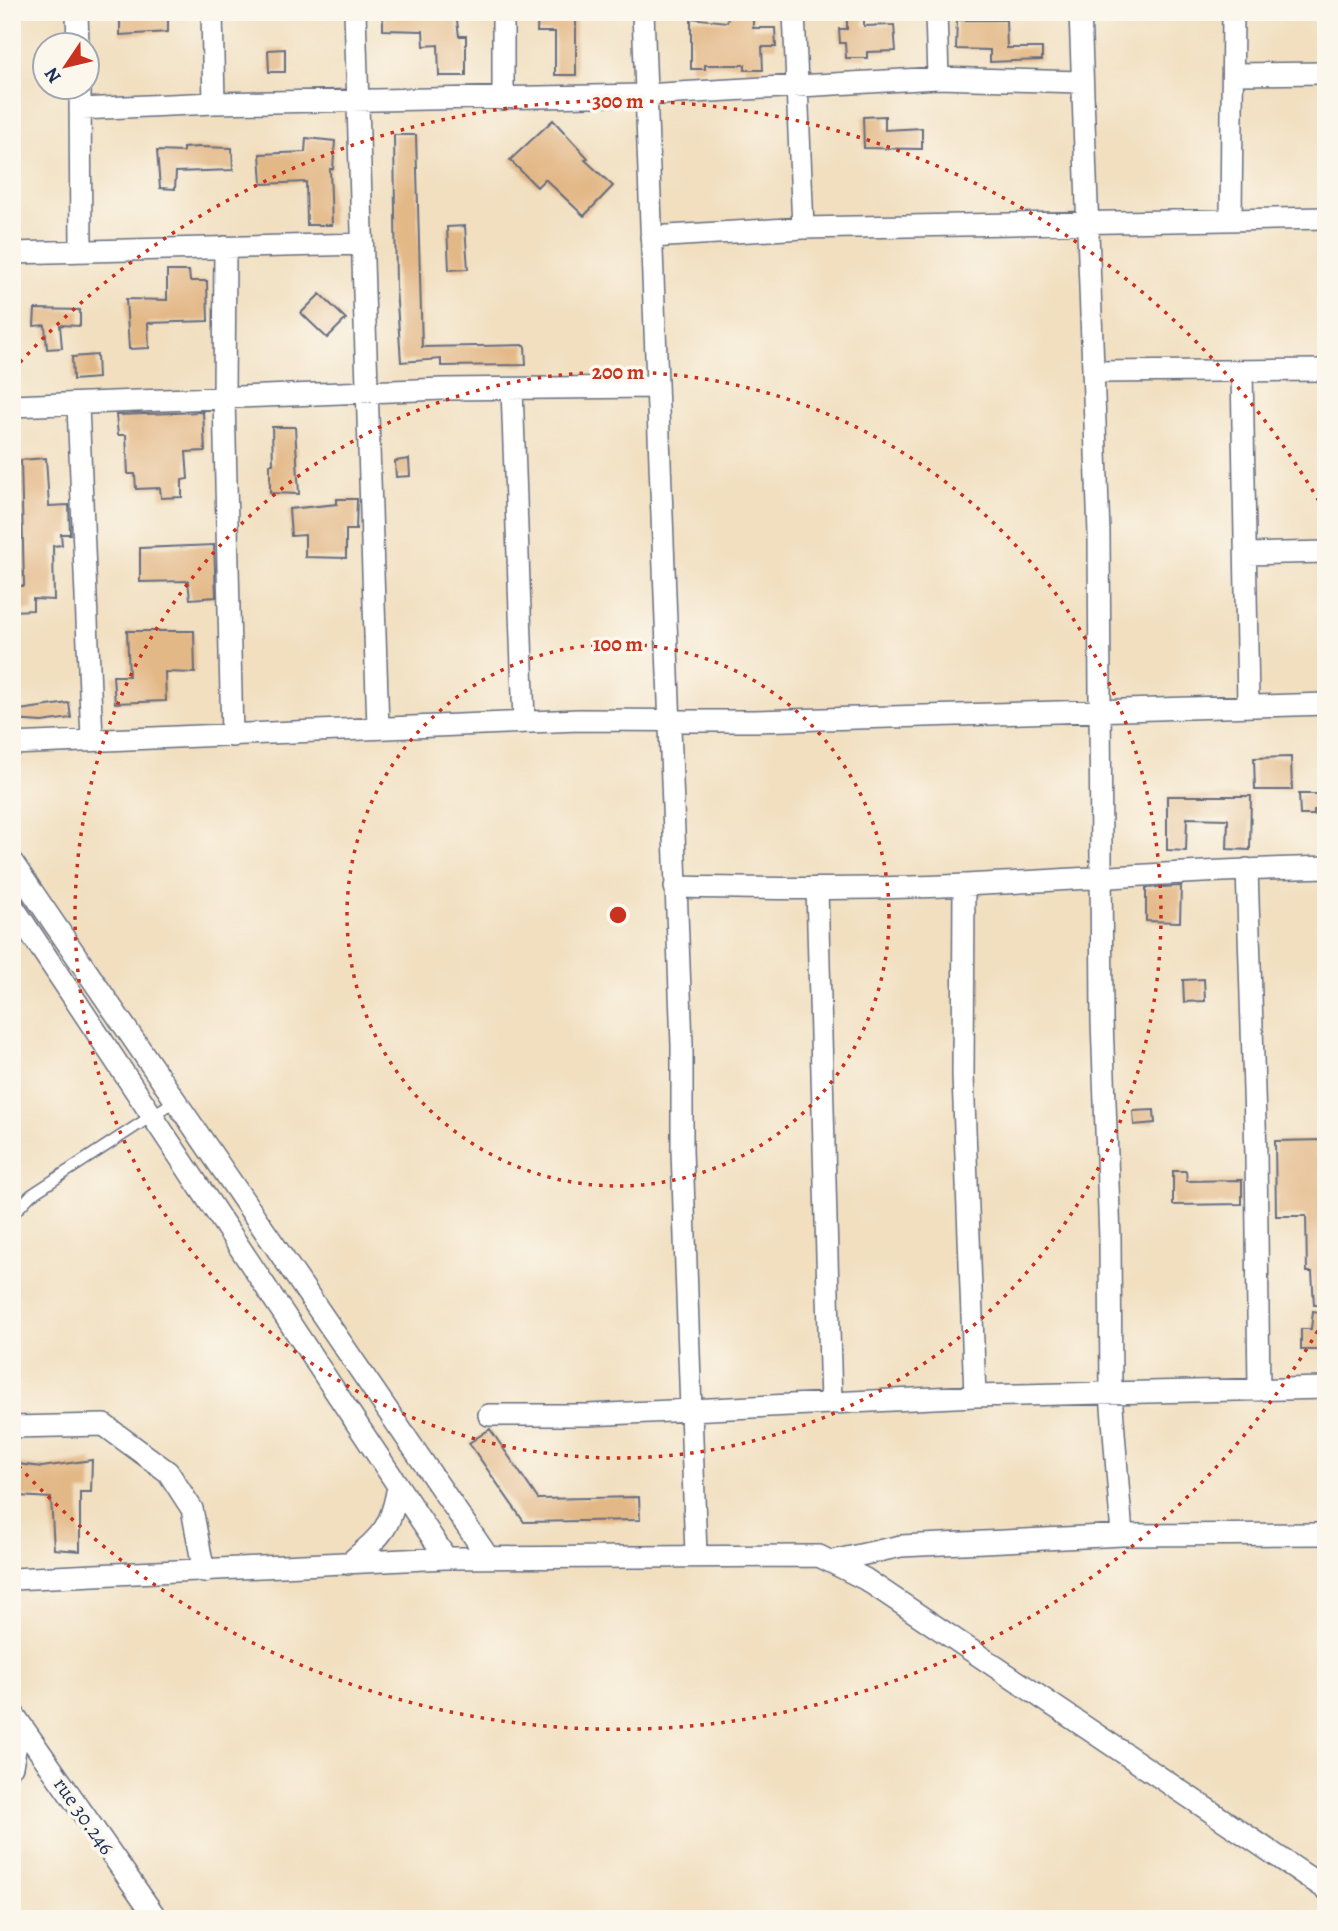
<svg xmlns="http://www.w3.org/2000/svg" width="1338" height="1931" font-family="Alegreya,serif">
<style>
.building{fill:#e3b887}
.lines{fill:none;stroke-linecap:round;stroke-linejoin:round}
.service-casing{stroke:#666d80;stroke-width:13}
.minor-casing{stroke:#666d80;stroke-width:24}
.service{stroke:#fff;stroke-width:10}
.minor{stroke:#fff;stroke-width:21}
.ring{fill:none;stroke:#c8321e;stroke-width:3.5;stroke-dasharray:3.5 7}
.labels{text-anchor:middle;stroke-width:7;stroke-linejoin:round;paint-order:stroke}
.street-label{font-size:21px;fill:#1b2f5e;stroke:#fbf7ec}
.centre{fill:#c8321e;stroke:#fbf7ec;stroke-width:3.5}
.ring-label{font-size:21px;text-anchor:middle;font-weight:bold;fill:#c8321e;stroke:#fbf7ec;stroke-width:7;stroke-linejoin:round;paint-order:stroke}
</style>
<rect width="100%" height="100%" fill="#fbf7ec"/>
<filter id="ink" filterUnits="userSpaceOnUse"><feTurbulence type="fractalNoise" baseFrequency=".0143" numOctaves="2"/><feDisplacementMap in="SourceGraphic" scale="14" xChannelSelector="R" yChannelSelector="G"/><feConvolveMatrix kernelMatrix="1 2 1 2 8 2 1 2 1" color-interpolation-filters="sRGB"/></filter>
<filter id="wash" filterUnits="userSpaceOnUse"><feTurbulence type="fractalNoise" baseFrequency=".00686" numOctaves="4" result="noise"/><feDisplacementMap in="SourceGraphic" scale="28" xChannelSelector="R" yChannelSelector="G"/><feGaussianBlur stdDeviation="1.57" result="paint"/><feColorMatrix in="noise" values="0 0 0 0 0 0 0 0 0 0 0 0 0 0 0 0 0 1.4 0 .05"/><feComposite in="paint" operator="in"/></filter>
<g filter="url(#wash)">
<rect width="100%" height="100%" fill="#f1dfc0"/>
<g id="blocks">
<path class="building" d="M 120,12 L 168,12 L 168,32 L 120,35 Z
M 418,12 L 434,12 L 434,15 L 456,13 L 459,36 L 466,36 L 466,76 L 439,76 L 438,45 L 424,46 L 423,31 L 383,30 L 383,14 L 418,15 Z
M 538,12 L 576,12 L 576,75 L 555,75 L 555,32 L 537,32 Z
M 730,12 L 753,12 L 753,28 L 775,28 L 776,47 L 762,47 L 763,70 L 745,70 L 745,65 L 705,65 L 705,69 L 691,69 L 691,18 L 727,22 Z
M 847,12 L 864,12 L 864,26 L 894,25 L 896,51 L 867,52 L 867,58 L 846,58 L 845,43 L 840,43 L 839,29 L 847,29 Z
M 957,20 L 1006,20 L 1007,48 L 1042,48 L 1042,60 L 990,62 L 990,50 L 956,49 Z
M 285,49 L 285,72 L 269,72 L 268,50 Z
M 885,116 L 885,130 L 922,128 L 922,149 L 864,148 L 863,117 Z
M 553,120 L 588,158 L 585,160 L 613,186 L 584,216 L 545,179 L 537,187 L 510,160 Z
M 394,135 L 416,135 L 422,347 L 525,345 L 526,365 L 441,366 L 441,359 L 401,362 L 396,288 Z
M 306,138 L 335,141 L 333,169 L 330,169 L 332,225 L 307,225 L 306,182 L 262,184 L 260,154 L 305,152 Z
M 199,147 L 232,148 L 233,170 L 176,172 L 175,189 L 160,188 L 157,151 L 183,152 L 183,148 Z
M 465,226 L 468,269 L 449,270 L 447,227 Z
M 167,271 L 189,271 L 190,281 L 207,281 L 208,321 L 148,323 L 149,348 L 129,349 L 126,299 L 167,300 Z
M 320,294 L 346,319 L 327,338 L 301,313 Z
M 35,309 L 80,310 L 80,326 L 60,325 L 62,348 L 47,349 L 45,325 L 34,326 Z
M 97,355 L 98,378 L 73,380 L 72,357 Z
M 203,412 L 205,451 L 186,452 L 188,479 L 182,480 L 182,497 L 161,498 L 160,488 L 136,489 L 135,474 L 128,474 L 126,435 L 118,435 L 116,415 Z
M 272,427 L 295,427 L 299,494 L 270,493 L 270,464 L 273,464 Z
M 46,458 L 49,506 L 69,505 L 70,534 L 61,534 L 62,545 L 53,546 L 54,600 L 33,599 L 33,610 L 12,611 L 12,586 L 24,586 L 21,460 Z
M 409,459 L 410,476 L 396,477 L 395,461 Z
M 337,499 L 357,499 L 356,530 L 346,530 L 346,558 L 305,557 L 305,535 L 291,536 L 289,509 L 337,504 Z
M 214,545 L 216,597 L 190,599 L 188,581 L 140,582 L 140,548 Z
M 127,631 L 194,631 L 195,673 L 165,672 L 166,701 L 115,703 L 113,676 L 129,676 Z
M 69,703 L 71,718 L 42,722 L 12,720 L 12,711 Z
M 1291,757 L 1292,790 L 1255,790 L 1254,758 Z
M 1299,794 L 1326,794 L 1326,810 L 1314,810 L 1314,815 L 1300,815 Z
M 1167,796 L 1251,796 L 1250,850 L 1227,849 L 1228,819 L 1187,818 L 1186,851 L 1167,850 Z
M 1181,886 L 1180,922 L 1146,921 L 1146,888 Z
M 1204,979 L 1205,1001 L 1184,1002 L 1183,980 Z
M 1154,1110 L 1155,1123 L 1134,1125 L 1133,1111 Z
M 1325,1140 L 1325,1161 L 1322,1161 L 1322,1216 L 1326,1216 L 1326,1305 L 1314,1305 L 1312,1272 L 1307,1272 L 1306,1216 L 1276,1216 L 1275,1141 Z
M 1173,1171 L 1186,1171 L 1187,1181 L 1242,1180 L 1242,1204 L 1173,1205 Z
M 1313,1311 L 1326,1313 L 1326,1350 L 1301,1350 L 1301,1329 L 1311,1329 Z
M 490,1429 L 538,1499 L 639,1497 L 640,1520 L 524,1522 L 469,1443 Z
M 92,1460 L 91,1492 L 80,1492 L 80,1551 L 54,1549 L 51,1498 L 18,1496 L 17,1464 L 42,1467 Z"/>
</g>
</g>
<g filter="url(#ink)">
<use href="#blocks" fill-opacity="0" stroke="#666d80" stroke-width="2"/>
<g class="lines">
<defs>
<path id="service" d="M 12,1215 L 31,1195 L 176,1100"/>
<path id="minor" d="M 77,12 L 78,46
M 212,12 L 214,103
M 355,12 L 378,728
M 503,12 L 503,99
M 643,12 L 682,1045 L 682,1150 L 696,1555
M 794,12 L 803,228
M 936,12 L 938,78
M 1080,12 L 1099,534 L 1102,1021 L 1110,1239 L 1111,1394 L 1122,1535
M 1234,74 L 1326,73
M 80,88 L 81,251
M 81,109 L 214,103 L 644,95 L 938,78 L 1081,82
M 1231,218 L 1233,12
M 651,237 L 803,228 L 1326,218
M 225,247 L 224,398 L 232,736
M 12,253 L 362,244
M 1242,371 L 1248,704
M 1095,372 L 1326,370
M 512,389 L 524,722
M 12,406 L 443,389 L 655,387
M 78,406 L 92,739
M 1246,554 L 1326,552
M 12,744 L 579,720 L 755,721 L 1326,704
M 12,862 L 488,1557
M 1247,869 L 1256,1154 L 1259,1390
M 964,885 L 963,1076 L 975,1396
M 675,887 C 772,889 869,890 966,885 C 1086,879 1206,870 1326,867
M 817,889 L 831,1403
M 12,905 L 446,1558
M 489,1415 L 588,1415 L 975,1396 L 1326,1388
M 12,1427 L 104,1425 L 168,1472 L 192,1509 L 204,1572
M 833,1561 L 901,1546 L 1025,1540 L 1122,1535 L 1326,1534
M 348,1564 C 381,1536 391,1530 398,1486
M 12,1579 L 446,1558 L 819,1556 L 865,1579 L 1326,1889
M 12,1712 L 157,1919
M 12,1766 L 20,1724 L 14,1725"/>
</defs>
<use href="#service" class="service-casing"/>
<use href="#minor" class="minor-casing"/>
<use href="#service" class="service"/>
<use href="#minor" class="minor"/>
</g>
</g>
<g class="ring">
<circle cx="618" cy="915" r="271"/>
<circle cx="618" cy="915" r="543"/>
<path d="M1323 1322A814 814 0 0 1 13 1460M13 370A814 814 0 0 1 1323 508"/>
</g>
<g class="labels">
<g class="street-label">
<text transform="translate(84 1816) rotate(55)" y="7">rue 30.246</text>
</g>
</g>
<circle cx="618" cy="915" r="10" class="centre"/>
<g class="ring-label">
<text x="618" y="108">300 m</text>
<text x="618" y="379">200 m</text>
<text x="618" y="651">100 m</text>
</g>
<rect width="1338" height="1931" fill="none" stroke="#fbf7ec" stroke-width="42"/>
<g transform="translate(66 66) rotate(235)"><circle r="33" fill="#fbf7ec" stroke="#a1a7b3" stroke-width="2"/>
<path d="M0-5L12 26L0 18L-12 26Z" fill="#c8321e"/>
<text y="-10" font-size="19" font-weight="bold" text-anchor="middle" fill="#1b2f5e">N</text>
</g>
</svg>
